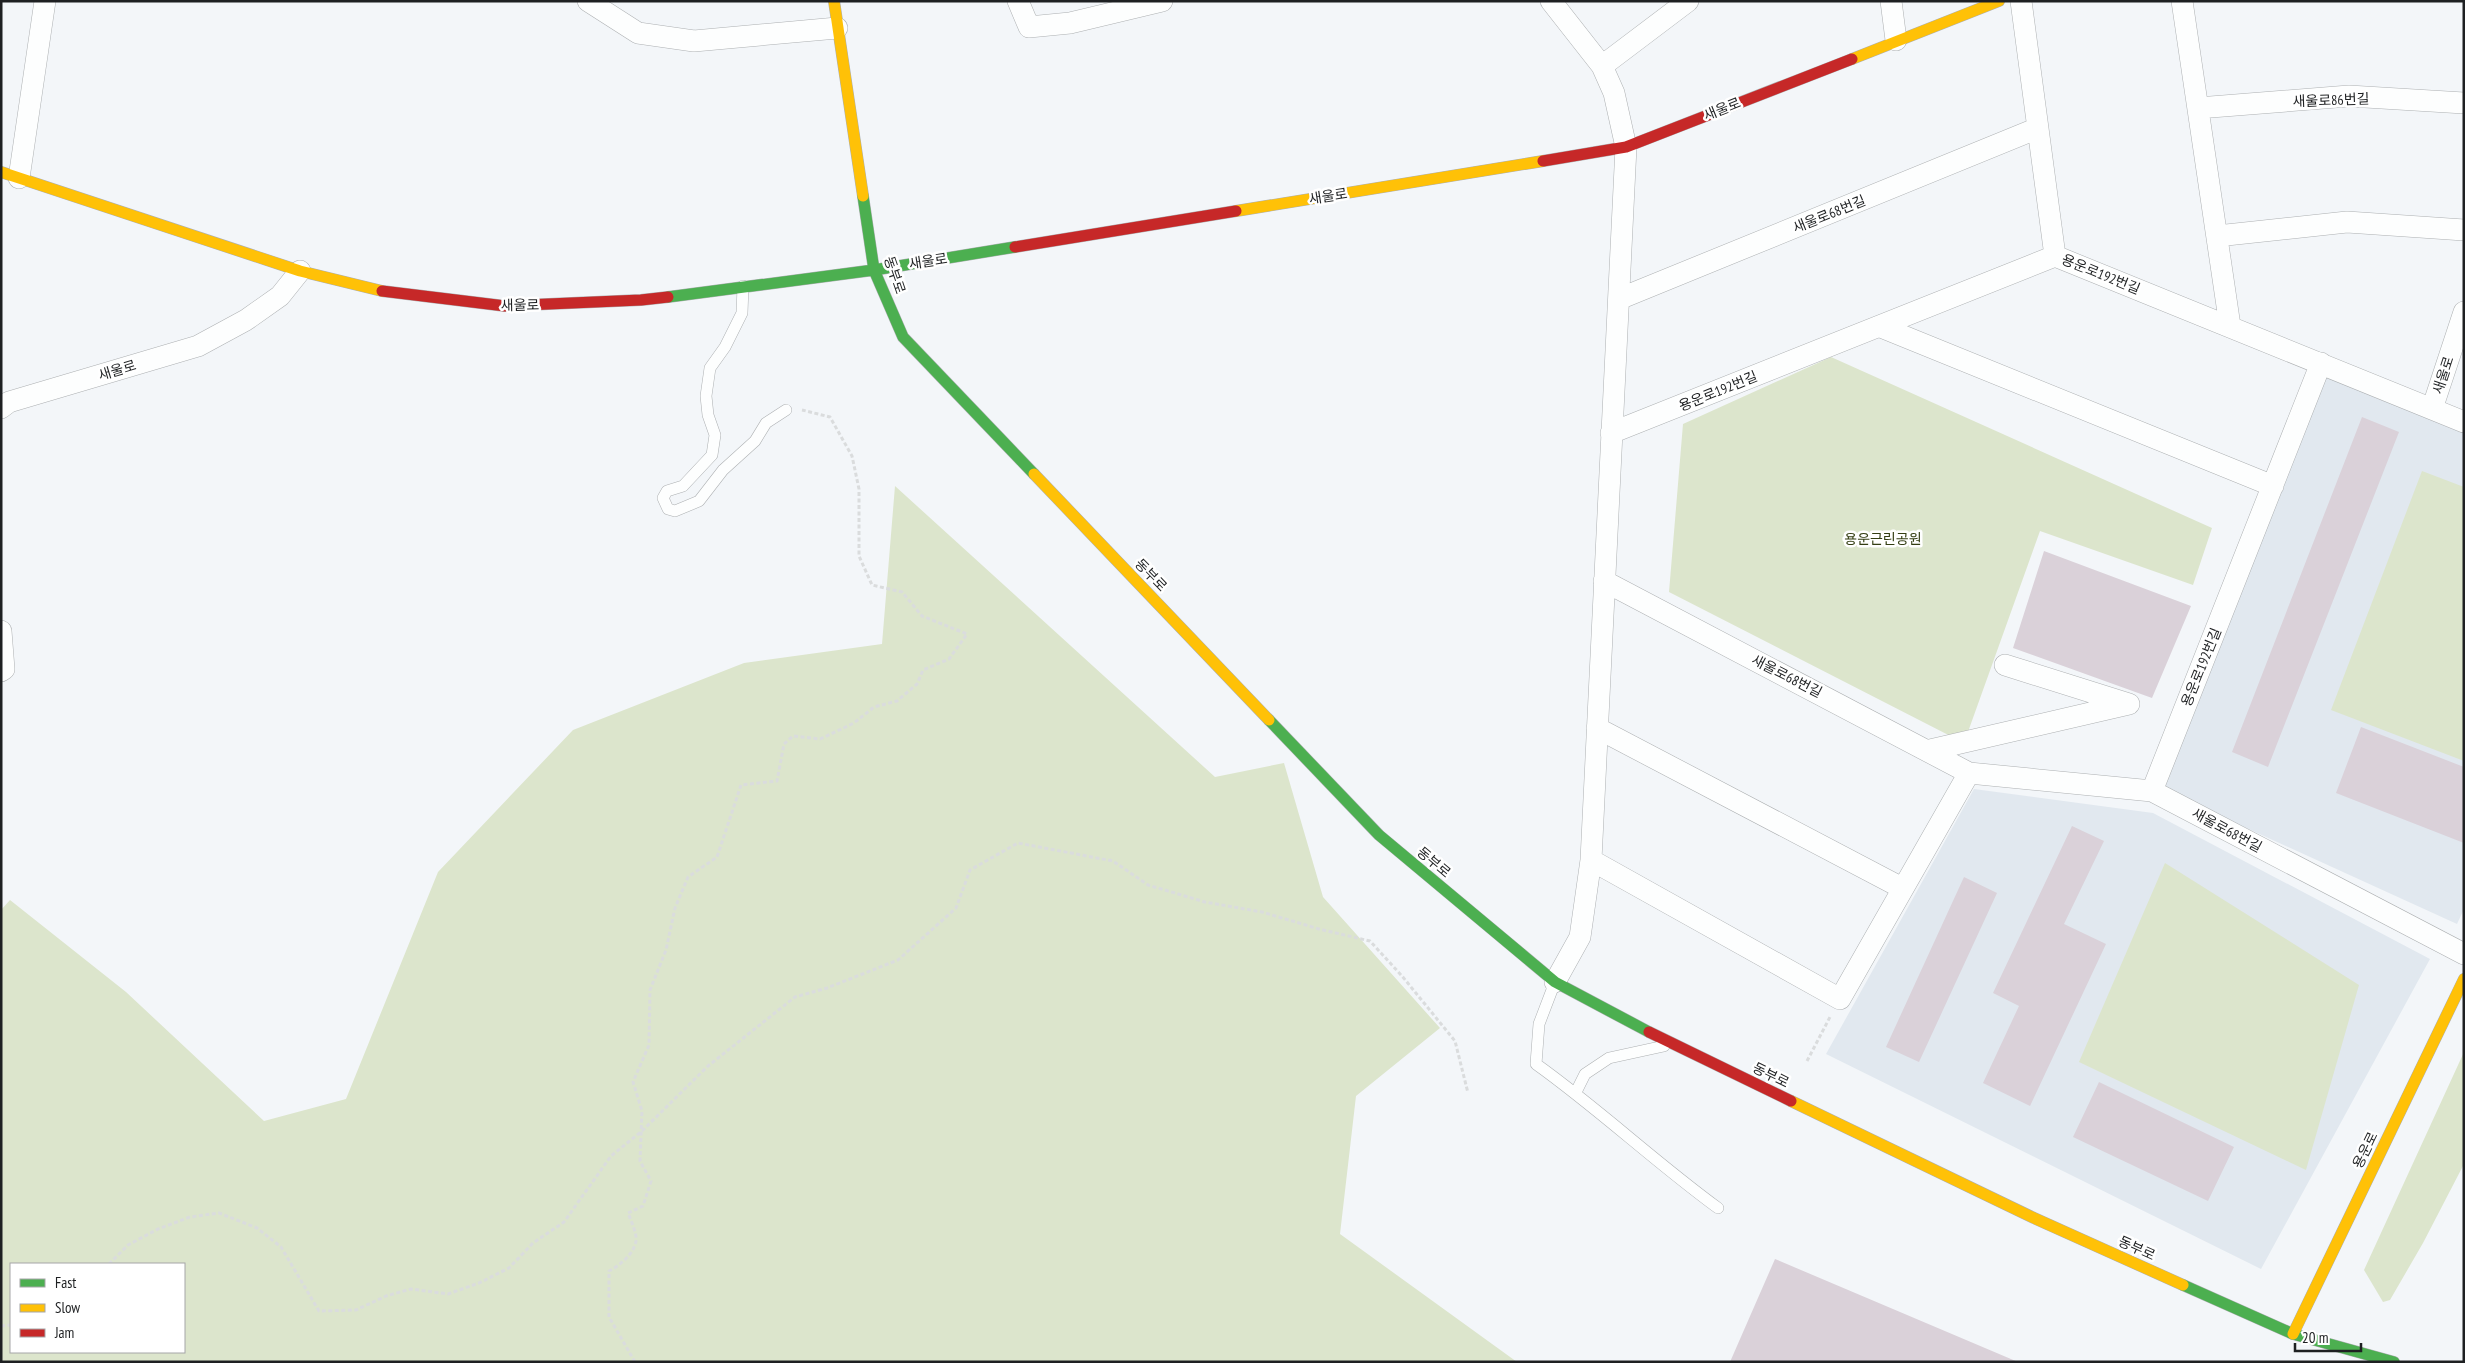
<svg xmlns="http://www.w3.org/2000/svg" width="2465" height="1363" font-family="'PT Sans Narrow','Noto Sans KR',sans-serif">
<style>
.built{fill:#e1e8ef}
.green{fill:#dce5cc;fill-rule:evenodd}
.building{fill:#dad1d9}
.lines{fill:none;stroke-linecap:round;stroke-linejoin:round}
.lane-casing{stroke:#adb0b2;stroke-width:12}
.street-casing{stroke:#adb0b2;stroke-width:22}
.fast-casing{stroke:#adb0b2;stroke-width:12}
.slow-casing{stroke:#adb0b2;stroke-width:12}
.jam-casing{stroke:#adb0b2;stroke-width:12}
.path{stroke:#dadcdd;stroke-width:3;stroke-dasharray:4 2.5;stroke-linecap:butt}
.lane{stroke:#fdfefe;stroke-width:11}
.street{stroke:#fdfefe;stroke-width:21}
.fast{stroke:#4caf50;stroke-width:11}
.slow{stroke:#ffc107;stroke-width:11}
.jam{stroke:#c62828;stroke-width:11}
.labels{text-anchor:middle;stroke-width:5;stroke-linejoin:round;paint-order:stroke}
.street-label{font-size:14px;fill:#1e2022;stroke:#fff}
.park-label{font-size:14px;fill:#343e13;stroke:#fff}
</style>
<rect width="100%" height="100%" fill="#f3f6f9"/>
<path class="built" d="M 2327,373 L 2464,428 L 2464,909 L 2457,924 L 2161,789 Z
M 1974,789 L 2153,813 L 2430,959 L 2261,1269 L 1826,1054 Z"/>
<path class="green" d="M 1831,357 L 2212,528 L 2193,585 L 2040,531 L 1964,743 L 1669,592 L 1683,424 Z
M 2422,471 L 2464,487 L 2464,761 L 2331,710 Z
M 895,486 L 1215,777 L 1284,763 L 1323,897 L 1440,1028 L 1356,1096 L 1340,1234 L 1517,1362 L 1,1362 L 1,910 L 10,900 L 126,992 L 264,1121 L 346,1099 L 438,872 L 573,730 L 744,663 L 882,644 ZM 184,1264 L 184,1352 L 11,1352 L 11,1264 Z
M 2165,863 L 2359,985 L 2306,1170 L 2079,1062 Z
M 2464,1052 L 2464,1164 L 2423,1243 L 2390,1300 L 2383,1302 L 2364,1270 Z"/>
<path class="building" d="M 2362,417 L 2399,432 L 2268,767 L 2232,752 Z
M 2044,551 L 2191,606 L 2152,698 L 2013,648 Z
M 2361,727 L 2464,767 L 2464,843 L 2336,793 Z
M 2072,826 L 2104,841 L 2064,924 L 2106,944 L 2030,1106 L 1983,1083 L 2019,1006 L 1993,993 Z
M 1964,877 L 1997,893 L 1919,1062 L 1886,1047 Z
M 2099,1082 L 2234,1147 L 2208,1201 L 2073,1137 Z
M 1775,1259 L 2018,1362 L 1730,1362 Z"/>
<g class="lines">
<defs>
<path id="lane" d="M 743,286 L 742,313 L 725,347 L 710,368 L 706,396 L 708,415 L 715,435 L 712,455 L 683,486 L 667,491 L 663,498 L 668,509 L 675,511 L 699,501 L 723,470 L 755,441 L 766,423 L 786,410
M 1555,982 L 1539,1024 L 1536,1064 C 1599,1109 1655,1162 1718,1208
M 1576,1092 L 1585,1074 L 1609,1058 L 1664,1046"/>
<path id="street" d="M 588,1 L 638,33 L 694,41 L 837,28
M 1018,1 L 1029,27 L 1070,23 L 1162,1
M 1551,1 L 1602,66 L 1614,93 L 1626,147 L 1591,860 L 1580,937 L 1555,982
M 1891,1 L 1896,40
M 2021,1 L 2055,256
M 2182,1 L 2230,326
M 1602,66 L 1688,1
M 2198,108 L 2349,96 L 2464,103
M 19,178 L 45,1
M 2217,236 L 2347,222 L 2464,230
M 1619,299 L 2038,128
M 1881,327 L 2273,486
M 1,408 L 9,402 L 198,346 L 246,320 L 280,296 L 300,271
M 2432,409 L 2464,312
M 1611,433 L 2055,256 L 2464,422
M 1604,581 L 1969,773 L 2152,791 L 2464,954
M 1,631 L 4,669 L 1,671
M 1597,728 L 1902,888
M 1930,750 L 2129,704 L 2005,665
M 2152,791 L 2321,363
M 1591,860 L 1840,999 L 1969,773"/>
<path id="fast" d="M 863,196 L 874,270 L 903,337 L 1034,474
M 668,297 L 874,270 L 1015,247
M 1269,720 L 1379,835 L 1555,982 L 1649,1032
M 2183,1285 L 2293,1334 L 2394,1362"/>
<path id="slow" d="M 834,1 L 863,196
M 1852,59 L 1999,1
M 1,172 L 300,271 L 382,291
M 1236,211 L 1543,161
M 1034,474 L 1269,720
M 1791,1101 L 2034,1218 L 2183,1285
M 2293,1334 L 2464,979"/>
<path id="jam" d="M 1543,161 L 1626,147 L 1852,59
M 1015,247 L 1236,211
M 382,291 L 505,306 L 641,300 L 668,297
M 1649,1032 L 1791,1101"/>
</defs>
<use href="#lane" class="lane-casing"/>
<use href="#street" class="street-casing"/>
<use href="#fast" class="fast-casing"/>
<use href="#slow" class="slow-casing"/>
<use href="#jam" class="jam-casing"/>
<path class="path" d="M 1807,1061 L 1830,1017
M 109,1264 L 128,1245 L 158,1229 L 190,1217 L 219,1213 L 257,1228 L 281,1247 L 319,1311 L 356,1310 L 386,1296 L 411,1289 L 448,1294 L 479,1283 L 509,1268 L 533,1243 L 564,1222 L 611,1156 L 642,1131 L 708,1066 L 795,997 L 827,988 L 898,960 L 956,908 L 970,870 L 1018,843 L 1113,861 L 1148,885 L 1205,902 L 1262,912 L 1319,929 L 1370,941 L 1402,976 L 1455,1041 L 1468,1093
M 1,1326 L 11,1325
M 635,1362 L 609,1317 L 609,1271 C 619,1266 634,1254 636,1241 C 637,1233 631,1221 628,1213 L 643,1206 L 651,1181 L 640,1161 L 642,1111 L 633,1082 L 649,1045 L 650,990 L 666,950 L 675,908 L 688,877 L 717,857 L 741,785 L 777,781 L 784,744 L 793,736 L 820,739 L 854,723 L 874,707 L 897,701 L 917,684 L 923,670 L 949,659 L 967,634 L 922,616 L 902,592 L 872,585 L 859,556 L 859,489 L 852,456 L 830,417 L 802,410"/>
<use href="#lane" class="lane"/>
<use href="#street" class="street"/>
<use href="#fast" class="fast"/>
<use href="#slow" class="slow"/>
<use href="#jam" class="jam"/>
</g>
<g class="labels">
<g class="street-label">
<text transform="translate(2331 100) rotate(-2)" y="5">새울로86번길</text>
<text transform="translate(1722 109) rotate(-22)" y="5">새울로</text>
<text transform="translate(1328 196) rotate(-9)" y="5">새울로</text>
<text transform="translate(1829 214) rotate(-22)" y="5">새울로68번길</text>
<text transform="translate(928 261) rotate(-9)" y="5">새울로</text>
<text transform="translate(2101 274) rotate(22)" y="5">용운로192번길</text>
<text transform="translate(895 275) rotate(71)" y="5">동부로</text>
<text transform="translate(520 305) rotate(-1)" y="5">새울로</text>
<text transform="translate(117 370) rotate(-17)" y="5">새울로</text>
<text transform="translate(2443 375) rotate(-72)" y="5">새울로</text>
<text transform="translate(1718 391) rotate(-22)" y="5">용운로192번길</text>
<text transform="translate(1151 575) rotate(46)" y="5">동부로</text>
<text transform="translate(2201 667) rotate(-68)" y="5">용운로192번길</text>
<text transform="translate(1787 676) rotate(27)" y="5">새울로68번길</text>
<text transform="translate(2227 830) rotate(28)" y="5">새울로68번길</text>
<text transform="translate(1434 862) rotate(40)" y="5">동부로</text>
<text transform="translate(1771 1075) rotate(26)" y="5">동부로</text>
<text transform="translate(2365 1150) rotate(-64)" y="5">용운로</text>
<text transform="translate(2137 1248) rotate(24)" y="5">동부로</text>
</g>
<g class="park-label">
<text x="1883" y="544">용운근린공원</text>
</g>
</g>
<rect width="2465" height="1363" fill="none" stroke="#1e2022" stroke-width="5"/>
<rect x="10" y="1263" width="175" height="90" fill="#ffffff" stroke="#a5a6a7"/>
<rect x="20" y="1279" width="25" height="8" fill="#4caf50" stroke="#a5a6a7"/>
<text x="55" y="1288" font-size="15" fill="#1e2022">Fast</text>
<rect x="20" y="1304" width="25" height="8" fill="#ffc107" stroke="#a5a6a7"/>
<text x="55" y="1313" font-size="15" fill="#1e2022">Slow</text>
<rect x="20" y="1329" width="25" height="8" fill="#c62828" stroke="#a5a6a7"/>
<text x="55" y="1338" font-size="15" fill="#1e2022">Jam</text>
<path d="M2295 1343v8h66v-8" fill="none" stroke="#1e2022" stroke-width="2.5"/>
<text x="2302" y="1343" font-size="15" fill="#1e2022" stroke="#ffffff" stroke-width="4" paint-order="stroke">20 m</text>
</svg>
